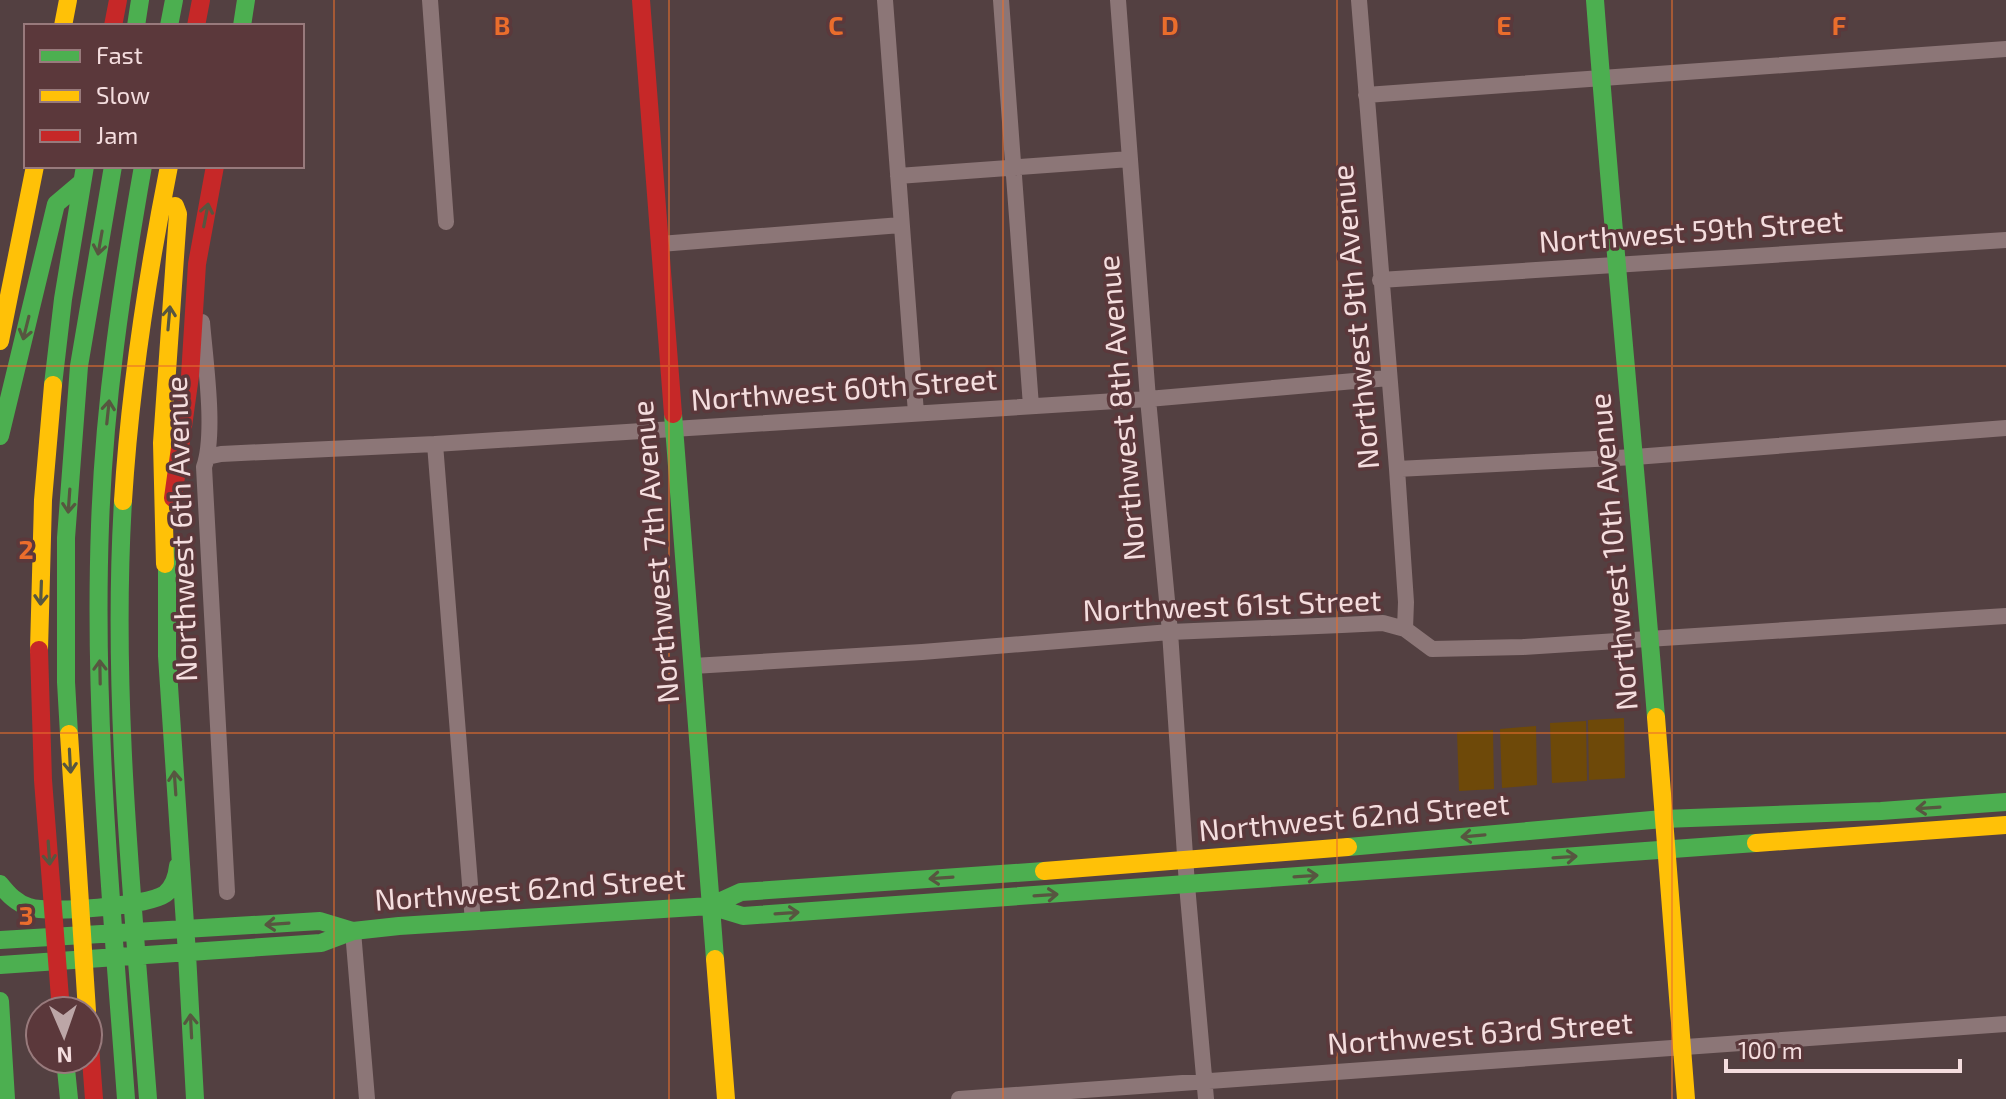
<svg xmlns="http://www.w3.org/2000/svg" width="2006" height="1099" font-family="'Exo 2',sans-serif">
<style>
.green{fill:#6e4909}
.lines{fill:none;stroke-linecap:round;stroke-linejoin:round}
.street{stroke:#8c7677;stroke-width:16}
.fast{stroke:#4caf50;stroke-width:18}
.slow{stroke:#ffc107;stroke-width:18}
.jam{stroke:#c62828;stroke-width:18}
.oneway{stroke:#575640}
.grid{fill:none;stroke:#ea6d2c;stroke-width:2;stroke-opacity:0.55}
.labels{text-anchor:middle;stroke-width:7;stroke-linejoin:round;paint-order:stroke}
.street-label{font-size:30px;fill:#f4ddde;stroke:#5b383b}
.grid-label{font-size:26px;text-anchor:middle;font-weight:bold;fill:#ea6d2c;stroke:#5b383b;stroke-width:7;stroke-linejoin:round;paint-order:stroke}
</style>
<rect width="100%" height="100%" fill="#534041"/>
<path class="green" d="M 1624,718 L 1625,778 L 1589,780 L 1588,720 Z
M 1586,721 L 1587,781 L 1552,783 L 1550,723 Z
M 1536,726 L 1537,785 L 1502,788 L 1500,729 Z
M 1493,730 L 1494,789 L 1459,791 L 1457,732 Z"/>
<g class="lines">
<path class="street" d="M 430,0 L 446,222
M 885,0 L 916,413
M 1001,0 L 1031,406
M 1118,0 L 1148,399 L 1170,632 L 1187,885 L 1206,1099
M 1359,0 L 1397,469 L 1406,602 L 1405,629
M 1366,95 L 2006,49
M 898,176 L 1130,159
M 660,244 L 901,225
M 1380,280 L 2006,240
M 202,322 C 205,360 216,433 204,467 L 227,892
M 435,444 L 473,922
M 207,457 L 221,454 L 435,444 L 1148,399 L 1389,378
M 1397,469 L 1635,457 L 2006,428
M 693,666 L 922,652 L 1170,632 L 1342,625 L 1383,623 L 1405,629 L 1432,649 L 1523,647 L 2006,616
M 353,931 L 367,1099
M 959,1099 L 2006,1024"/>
<path class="fast" d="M 1595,0 C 1613,239 1637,478 1656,717
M 136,26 L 140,0
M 169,26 L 174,0
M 242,26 L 246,0
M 53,385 L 63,299 L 85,166
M 673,414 L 715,959
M 0,436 L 56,204 L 82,182
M 123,501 C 111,700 133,901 148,1099
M 167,548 L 167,656 L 187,954
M 69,734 L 66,682 L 66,538 L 79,366 L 113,166
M 1348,847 L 1663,819 L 1881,811 L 2006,802
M 0,884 C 8,894 16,903 29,907 C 49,914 148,906 165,894 C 174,887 177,876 178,866
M 710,906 L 743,916 L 1756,843
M 0,940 L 320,921 L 353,931
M 187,954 L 195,1099
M 0,965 L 321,943 L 353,931 L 399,926 L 710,906 L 741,892 L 1044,871
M 0,1001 L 6,1099
M 65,1059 L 69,1099
M 126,1099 C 112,908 93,717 100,526 C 104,405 122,285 143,166"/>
<path class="slow" d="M 63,26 L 68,0
M 0,341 L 35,166
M 123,501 C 130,388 147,277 169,166
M 165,564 L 162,443 L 178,214 L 175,206
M 39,650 L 43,500 L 53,385
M 1656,717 L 1686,1099
M 69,734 L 87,1011
M 1756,843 L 2006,825
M 1044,871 L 1348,847
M 715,959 L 726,1099"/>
<path class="jam" d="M 641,0 L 673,414
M 113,26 L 118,0
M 196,26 L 201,0
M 173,498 L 190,376 L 197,264 L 215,166
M 39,650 L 43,780 L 61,1011
M 88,1019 L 94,1099"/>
</g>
<defs><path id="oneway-shaft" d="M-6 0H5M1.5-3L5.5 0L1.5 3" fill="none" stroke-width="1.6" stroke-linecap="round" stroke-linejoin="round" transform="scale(2)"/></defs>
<g class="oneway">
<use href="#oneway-shaft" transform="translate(206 215) rotate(-79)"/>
<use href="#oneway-shaft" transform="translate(100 243) rotate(100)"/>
<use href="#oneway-shaft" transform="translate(169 318) rotate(-85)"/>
<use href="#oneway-shaft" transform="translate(26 328) rotate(104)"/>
<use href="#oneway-shaft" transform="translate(108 412) rotate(-84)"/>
<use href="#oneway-shaft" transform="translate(69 501) rotate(94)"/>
<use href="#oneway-shaft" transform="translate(41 593) rotate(92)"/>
<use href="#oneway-shaft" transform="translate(100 672) rotate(-91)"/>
<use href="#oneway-shaft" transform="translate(70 761) rotate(87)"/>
<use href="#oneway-shaft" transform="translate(175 783) rotate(-94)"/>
<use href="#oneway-shaft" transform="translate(1928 808) rotate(176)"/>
<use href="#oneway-shaft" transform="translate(1473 836) rotate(175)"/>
<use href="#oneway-shaft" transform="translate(49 853) rotate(86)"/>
<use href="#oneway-shaft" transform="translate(1565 857) rotate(-4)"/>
<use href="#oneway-shaft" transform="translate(1306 876) rotate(-4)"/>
<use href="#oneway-shaft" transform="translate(941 878) rotate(176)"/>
<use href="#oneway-shaft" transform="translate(1046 895) rotate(-4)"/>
<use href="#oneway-shaft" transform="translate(787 913) rotate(-4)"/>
<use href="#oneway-shaft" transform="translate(277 924) rotate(176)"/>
<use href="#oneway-shaft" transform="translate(191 1026) rotate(-93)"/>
</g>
<path class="grid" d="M 334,0 L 334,1099M 669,0 L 669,1099M 1003,0 L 1003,1099M 1337,0 L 1337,1099M 1672,0 L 1672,1099M 0,366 L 2006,366M 0,733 L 2006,733"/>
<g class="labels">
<g class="street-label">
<text transform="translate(1691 232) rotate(-4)" y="10">Northwest 59th Street</text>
<text transform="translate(1356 317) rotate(-95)" y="10">Northwest 9th Avenue</text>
<text transform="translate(844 390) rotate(-4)" y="10">Northwest 60th Street</text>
<text transform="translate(1122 408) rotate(-95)" y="10">Northwest 8th Avenue</text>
<text transform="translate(182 529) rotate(-92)" y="10">Northwest 6th Avenue</text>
<text transform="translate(656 552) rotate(-95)" y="10">Northwest 7th Avenue</text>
<text transform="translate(1614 552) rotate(-95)" y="10">Northwest 10th Avenue</text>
<text transform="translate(1232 606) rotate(-2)" y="10">Northwest 61st Street</text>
<text transform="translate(1354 818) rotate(-5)" y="10">Northwest 62nd Street</text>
<text transform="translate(530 890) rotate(-4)" y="10">Northwest 62nd Street</text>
<text transform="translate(1480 1034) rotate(-4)" y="10">Northwest 63rd Street</text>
</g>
</g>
<g class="grid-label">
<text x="502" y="35">B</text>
<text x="836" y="35">C</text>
<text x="1170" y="35">D</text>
<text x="1504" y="35">E</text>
<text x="1839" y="35">F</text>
<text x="26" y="559">2</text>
<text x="26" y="925">3</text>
</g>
<rect x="24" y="24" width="280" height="144" fill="#5b383b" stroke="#987a7c" stroke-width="2"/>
<rect x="40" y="50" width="40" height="12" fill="#4caf50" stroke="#987a7c" stroke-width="2"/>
<text x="96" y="64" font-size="24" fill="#f4ddde">Fast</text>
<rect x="40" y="90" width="40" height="12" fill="#ffc107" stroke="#987a7c" stroke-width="2"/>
<text x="96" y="104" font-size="24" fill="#f4ddde">Slow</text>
<rect x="40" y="130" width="40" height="12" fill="#c62828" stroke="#987a7c" stroke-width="2"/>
<text x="96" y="144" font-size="24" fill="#f4ddde">Jam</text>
<g transform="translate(64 1035) rotate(178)"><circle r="38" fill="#5b383b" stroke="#987a7c" stroke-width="2"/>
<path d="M0-6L14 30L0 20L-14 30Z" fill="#bca6a7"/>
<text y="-12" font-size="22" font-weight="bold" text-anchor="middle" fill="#f4ddde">N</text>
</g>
<path d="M1726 1059v12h234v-12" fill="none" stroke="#f4ddde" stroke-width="4"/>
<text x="1738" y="1059" font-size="24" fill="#f4ddde" stroke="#5b383b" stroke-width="6" paint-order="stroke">100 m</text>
</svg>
